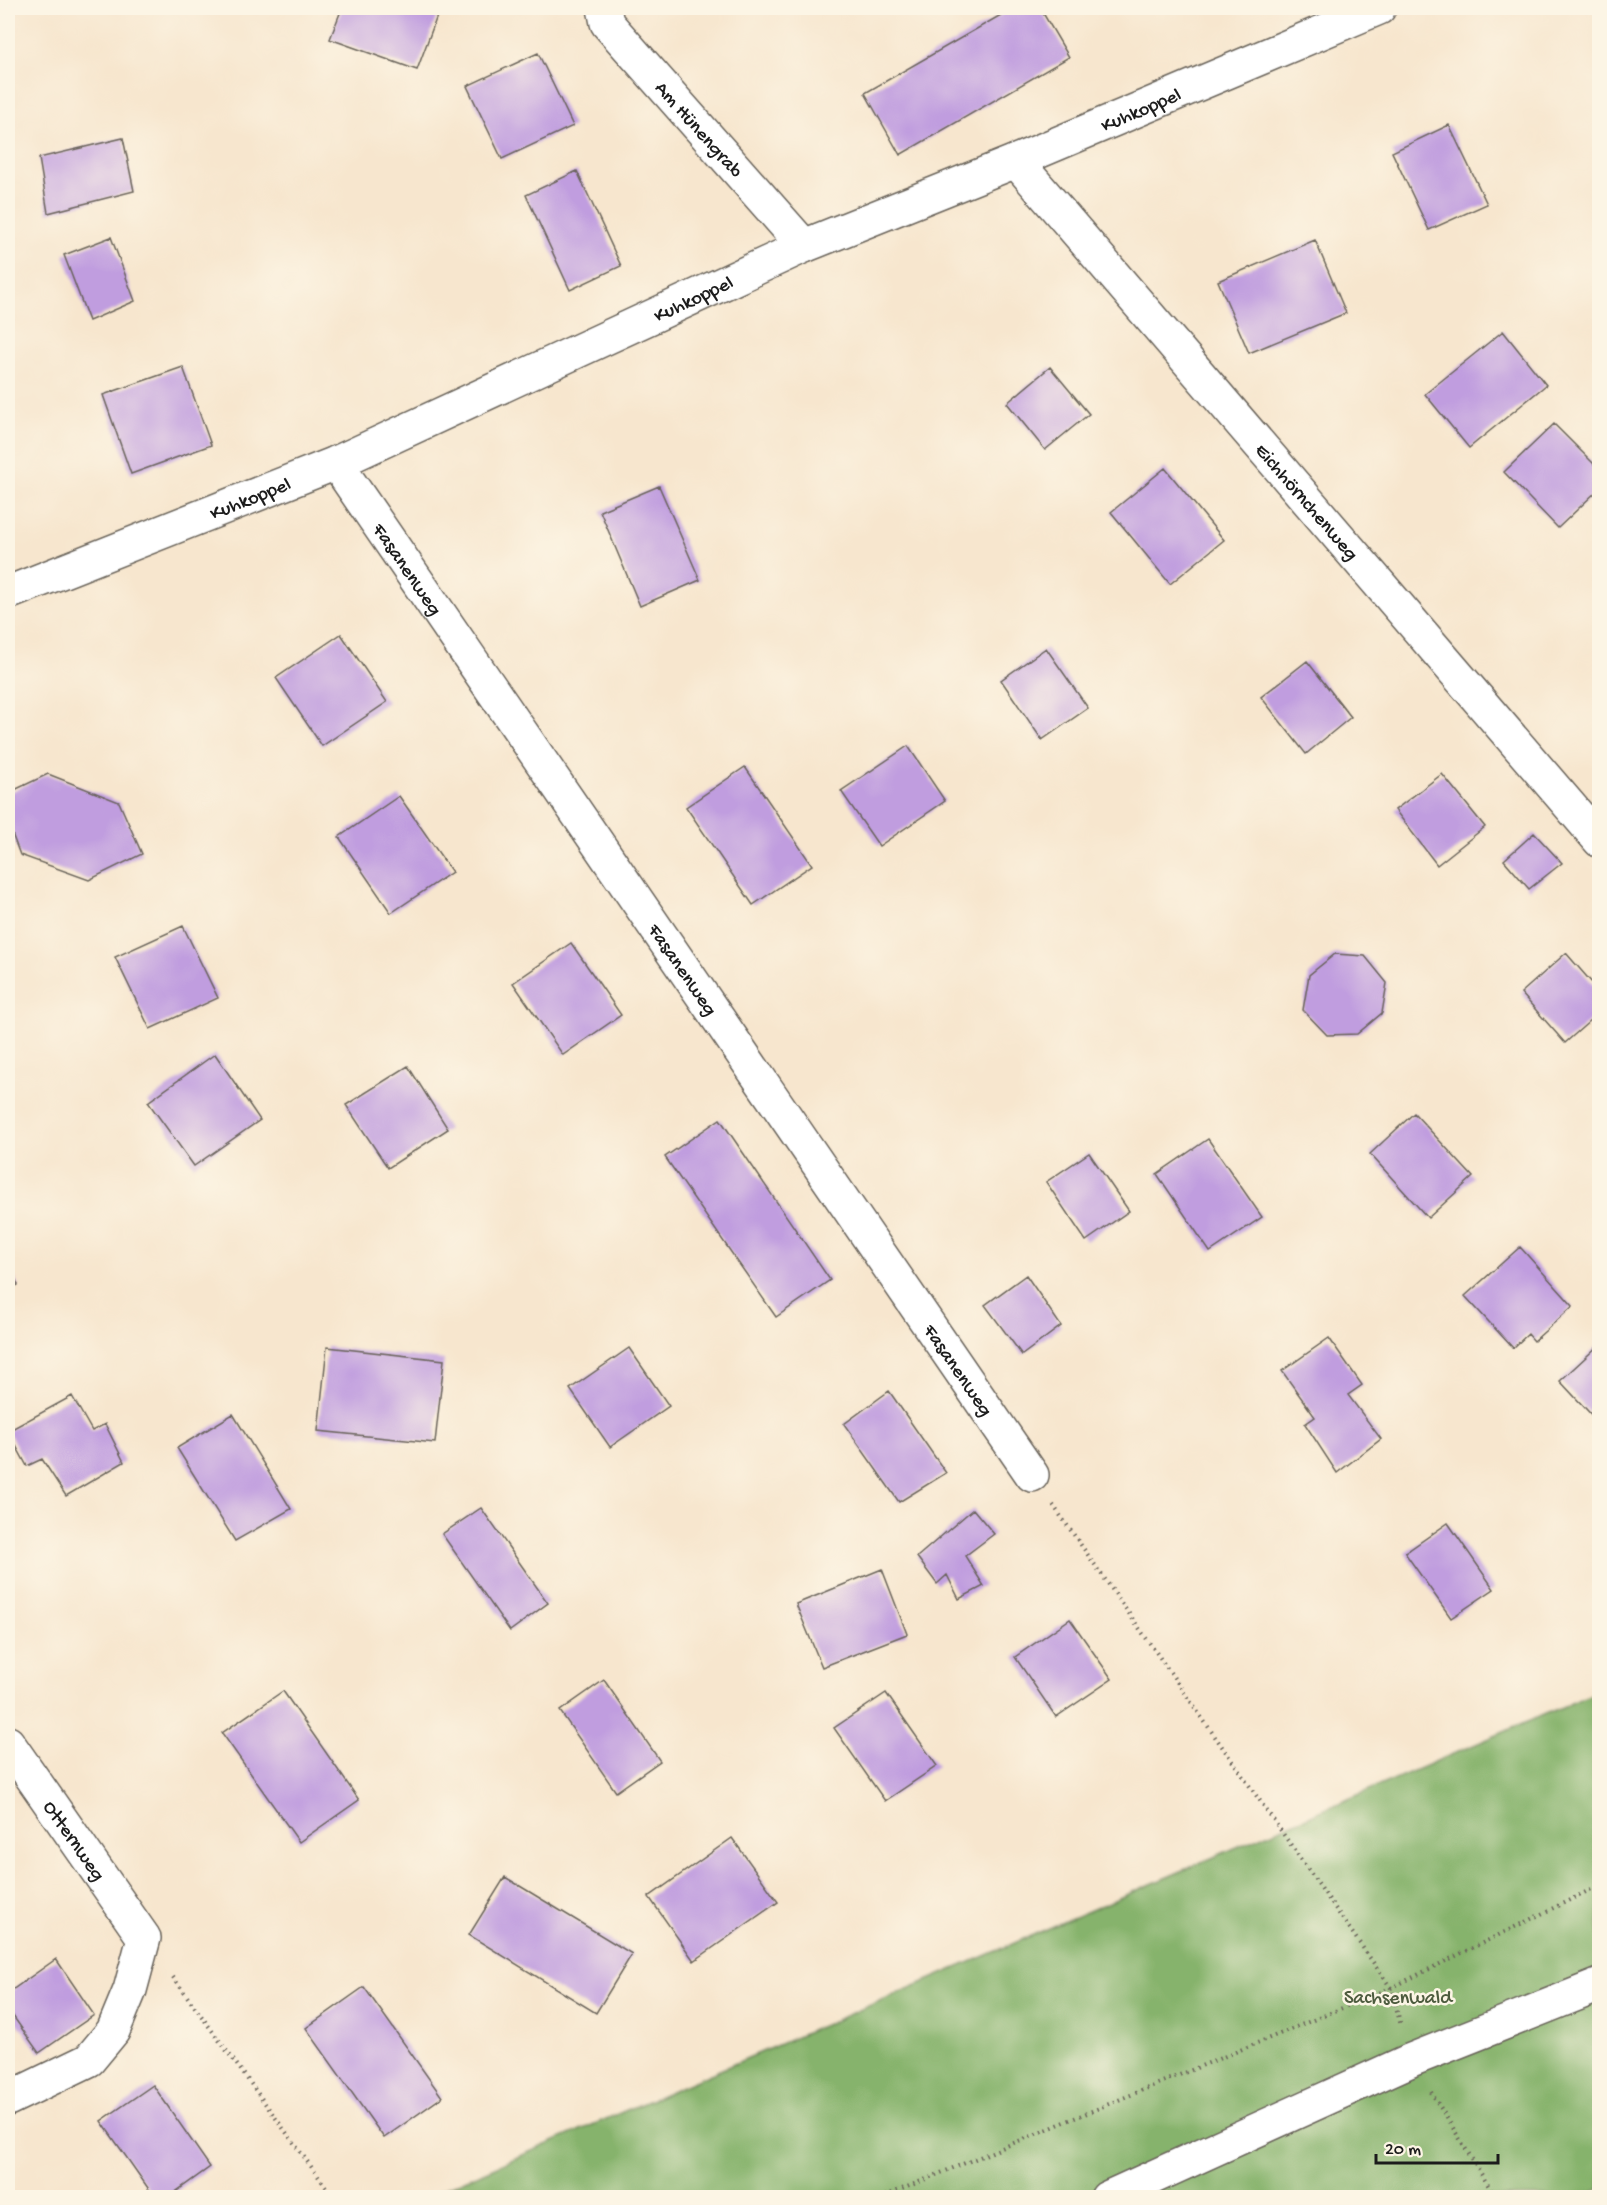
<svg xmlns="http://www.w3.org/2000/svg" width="1607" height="2205" font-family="'Gochi Hand',sans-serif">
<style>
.forest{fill:#86b36c;stroke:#516844;stroke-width:1.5}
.building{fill:#c09ddf}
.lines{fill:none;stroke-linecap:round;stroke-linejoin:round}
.minor-casing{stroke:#69635a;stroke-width:36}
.major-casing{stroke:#69635a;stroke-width:36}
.path{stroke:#69635a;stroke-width:4;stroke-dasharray:1.5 4.5;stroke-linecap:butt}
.minor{stroke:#fff;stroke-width:33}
.major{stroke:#fff;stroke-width:33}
.labels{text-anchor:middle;stroke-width:5;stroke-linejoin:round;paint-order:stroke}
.street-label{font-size:20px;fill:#1c1c1c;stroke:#fcf5e5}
.park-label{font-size:20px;fill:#4d5b3e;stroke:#fcf5e5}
</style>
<rect width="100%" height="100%" fill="#fcf5e5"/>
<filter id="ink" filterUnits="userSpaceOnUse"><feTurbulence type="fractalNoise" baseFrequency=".0167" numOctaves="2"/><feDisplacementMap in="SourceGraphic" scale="12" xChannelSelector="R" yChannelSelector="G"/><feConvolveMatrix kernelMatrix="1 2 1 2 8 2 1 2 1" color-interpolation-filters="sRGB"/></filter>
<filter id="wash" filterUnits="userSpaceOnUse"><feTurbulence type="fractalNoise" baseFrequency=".008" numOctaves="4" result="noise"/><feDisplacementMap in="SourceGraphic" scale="24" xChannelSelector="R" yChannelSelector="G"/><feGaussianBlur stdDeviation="1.35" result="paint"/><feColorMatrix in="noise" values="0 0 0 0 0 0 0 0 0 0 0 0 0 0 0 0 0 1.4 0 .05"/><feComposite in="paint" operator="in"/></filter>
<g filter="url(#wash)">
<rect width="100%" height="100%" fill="#f7e6ce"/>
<path class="forest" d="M 1599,1691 L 1600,2189 L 1581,2197 L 423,2198 Z"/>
<g id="blocks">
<path class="building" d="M 342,8 L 440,8 L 417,70 L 330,39 Z
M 1013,8 L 1040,8 L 1069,57 L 900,155 L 865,93 Z
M 538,53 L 573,126 L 502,159 L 467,86 Z
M 1449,125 L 1487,204 L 1429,230 L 1392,152 Z
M 123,138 L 134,191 L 48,213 L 39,158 Z
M 577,171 L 621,266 L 570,290 L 526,195 Z
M 111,237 L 135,301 L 89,321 L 64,255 Z
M 1315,240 L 1346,313 L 1249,353 L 1218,281 Z
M 1503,331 L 1546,385 L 1469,448 L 1425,394 Z
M 183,367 L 211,445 L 131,474 L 103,395 Z
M 1050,367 L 1089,414 L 1045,450 L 1007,403 Z
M 1554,424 L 1600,470 L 1600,488 L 1558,528 L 1504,472 Z
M 1165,468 L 1224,540 L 1170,584 L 1111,512 Z
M 659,486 L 700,580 L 640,606 L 600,511 Z
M 341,634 L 387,702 L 322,746 L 276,678 Z
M 1046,648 L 1088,708 L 1042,740 L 1001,680 Z
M 1307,661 L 1351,717 L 1306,754 L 1261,697 Z
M 908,746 L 945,801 L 879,846 L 841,791 Z
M 745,767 L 812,865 L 753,905 L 686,807 Z
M 48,774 L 119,802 L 142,854 L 89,880 L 20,855 L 8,823 L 8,793 Z
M 1442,774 L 1485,827 L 1437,865 L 1395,810 Z
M 399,796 L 452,872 L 391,913 L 339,837 Z
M 1534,833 L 1562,863 L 1529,889 L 1504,860 Z
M 183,926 L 218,998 L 150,1029 L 115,957 Z
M 571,943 L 621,1015 L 563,1055 L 513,983 Z
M 1566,953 L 1600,992 L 1600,1012 L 1565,1043 L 1521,993 Z
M 1335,954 L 1365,956 L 1387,983 L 1382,1013 L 1357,1034 L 1327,1035 L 1303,1010 L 1309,975 Z
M 215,1054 L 260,1120 L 194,1166 L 148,1102 Z
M 408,1066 L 448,1129 L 388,1168 L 346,1105 Z
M 1414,1113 L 1473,1177 L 1428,1218 L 1370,1154 Z
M 720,1119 L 830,1280 L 776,1317 L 665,1157 Z
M 1208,1139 L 1262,1217 L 1210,1252 L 1157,1174 Z
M 1089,1153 L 1129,1211 L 1086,1241 L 1046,1182 Z
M 1520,1247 L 1573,1306 L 1534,1341 L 1528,1334 L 1513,1348 L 1465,1296 Z
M 8,1264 L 18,1285 L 8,1290 Z
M 1026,1275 L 1061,1326 L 1022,1355 L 985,1305 Z
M 1329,1338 L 1362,1385 L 1348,1395 L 1381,1439 L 1337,1473 L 1305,1424 L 1315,1417 L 1282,1371 Z
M 1600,1344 L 1600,1424 L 1560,1381 Z
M 327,1347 L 444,1360 L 435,1443 L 318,1431 Z
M 629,1348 L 669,1406 L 610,1447 L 570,1389 Z
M 889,1391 L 946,1473 L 899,1502 L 844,1424 Z
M 72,1396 L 92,1431 L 105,1424 L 124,1462 L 66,1496 L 42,1459 L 27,1466 L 8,1431 Z
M 233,1414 L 291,1509 L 235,1541 L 177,1448 Z
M 481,1508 L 548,1603 L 510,1631 L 442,1534 Z
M 973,1509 L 994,1534 L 965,1556 L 984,1586 L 959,1599 L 947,1575 L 937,1584 L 917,1557 Z
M 1448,1523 L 1494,1589 L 1451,1618 L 1405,1553 Z
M 882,1569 L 907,1634 L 822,1667 L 796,1604 Z
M 1070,1619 L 1112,1679 L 1056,1717 L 1015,1657 Z
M 604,1680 L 660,1761 L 616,1792 L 560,1711 Z
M 283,1691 L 359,1800 L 299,1842 L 222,1733 Z
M 886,1693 L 937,1766 L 885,1801 L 834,1728 Z
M 732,1838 L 778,1902 L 694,1961 L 649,1897 Z
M 505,1877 L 632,1954 L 596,2013 L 469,1935 Z
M 56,1959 L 94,2015 L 39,2053 L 8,2009 L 8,1993 Z
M 364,1987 L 442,2097 L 384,2138 L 306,2028 Z
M 153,2085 L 210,2167 L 167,2198 L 155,2198 L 101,2121 Z"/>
</g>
</g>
<g filter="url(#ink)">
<use href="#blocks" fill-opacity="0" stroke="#69635a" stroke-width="1.5"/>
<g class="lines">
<defs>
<g id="minor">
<path id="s1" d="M 604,8 L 607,23 L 804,246"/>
<path id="s2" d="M 1016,161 L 1600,841"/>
<path id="s3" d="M 336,463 L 1032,1475"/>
<path id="s4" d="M 8,593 L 336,463 L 804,246 L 1016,161 L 1379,8"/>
<path id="s5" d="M 8,1743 L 144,1938 L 130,1990 L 113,2031 L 89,2060 L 8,2099"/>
</g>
<path id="major" d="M 1107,2198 L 1411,2060 L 1600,1985"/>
</defs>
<use href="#minor" class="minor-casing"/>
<use href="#major" class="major-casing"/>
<path class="path" d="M 1053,1505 L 1391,1988 L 1401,2026
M 173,1977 L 334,2198
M 1431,2092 L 1496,2198
M 880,2198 L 1391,1988 L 1600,1885"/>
<use href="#minor" class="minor"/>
<use href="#major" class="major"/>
</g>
</g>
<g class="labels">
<g class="street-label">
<text dy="7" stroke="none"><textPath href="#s4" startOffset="1232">Kuhkoppel</textPath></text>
<text dy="7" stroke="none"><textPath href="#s1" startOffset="156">Am Hünengrab</textPath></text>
<text dy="7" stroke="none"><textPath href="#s4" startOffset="746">Kuhkoppel</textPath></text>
<text dy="7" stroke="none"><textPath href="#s4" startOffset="260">Kuhkoppel</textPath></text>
<text dy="7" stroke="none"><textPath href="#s2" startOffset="448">Eichhörnchenweg</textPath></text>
<text dy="7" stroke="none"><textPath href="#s3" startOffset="128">Fasanenweg</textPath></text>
<text dy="7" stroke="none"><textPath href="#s3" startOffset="614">Fasanenweg</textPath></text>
<text dy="7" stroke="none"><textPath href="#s3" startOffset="1100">Fasanenweg</textPath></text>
<text dy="7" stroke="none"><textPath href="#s5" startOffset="118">Otternweg</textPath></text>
</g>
<g class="park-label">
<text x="1398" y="2003">Sachsenwald</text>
</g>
</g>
<rect width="1607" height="2205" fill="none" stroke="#fcf5e5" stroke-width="30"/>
<path d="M1376 2154v9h122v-9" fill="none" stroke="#1c1c1c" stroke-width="3"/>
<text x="1385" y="2154" font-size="18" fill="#1c1c1c" stroke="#fcf5e5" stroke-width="4.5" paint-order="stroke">20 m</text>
</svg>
